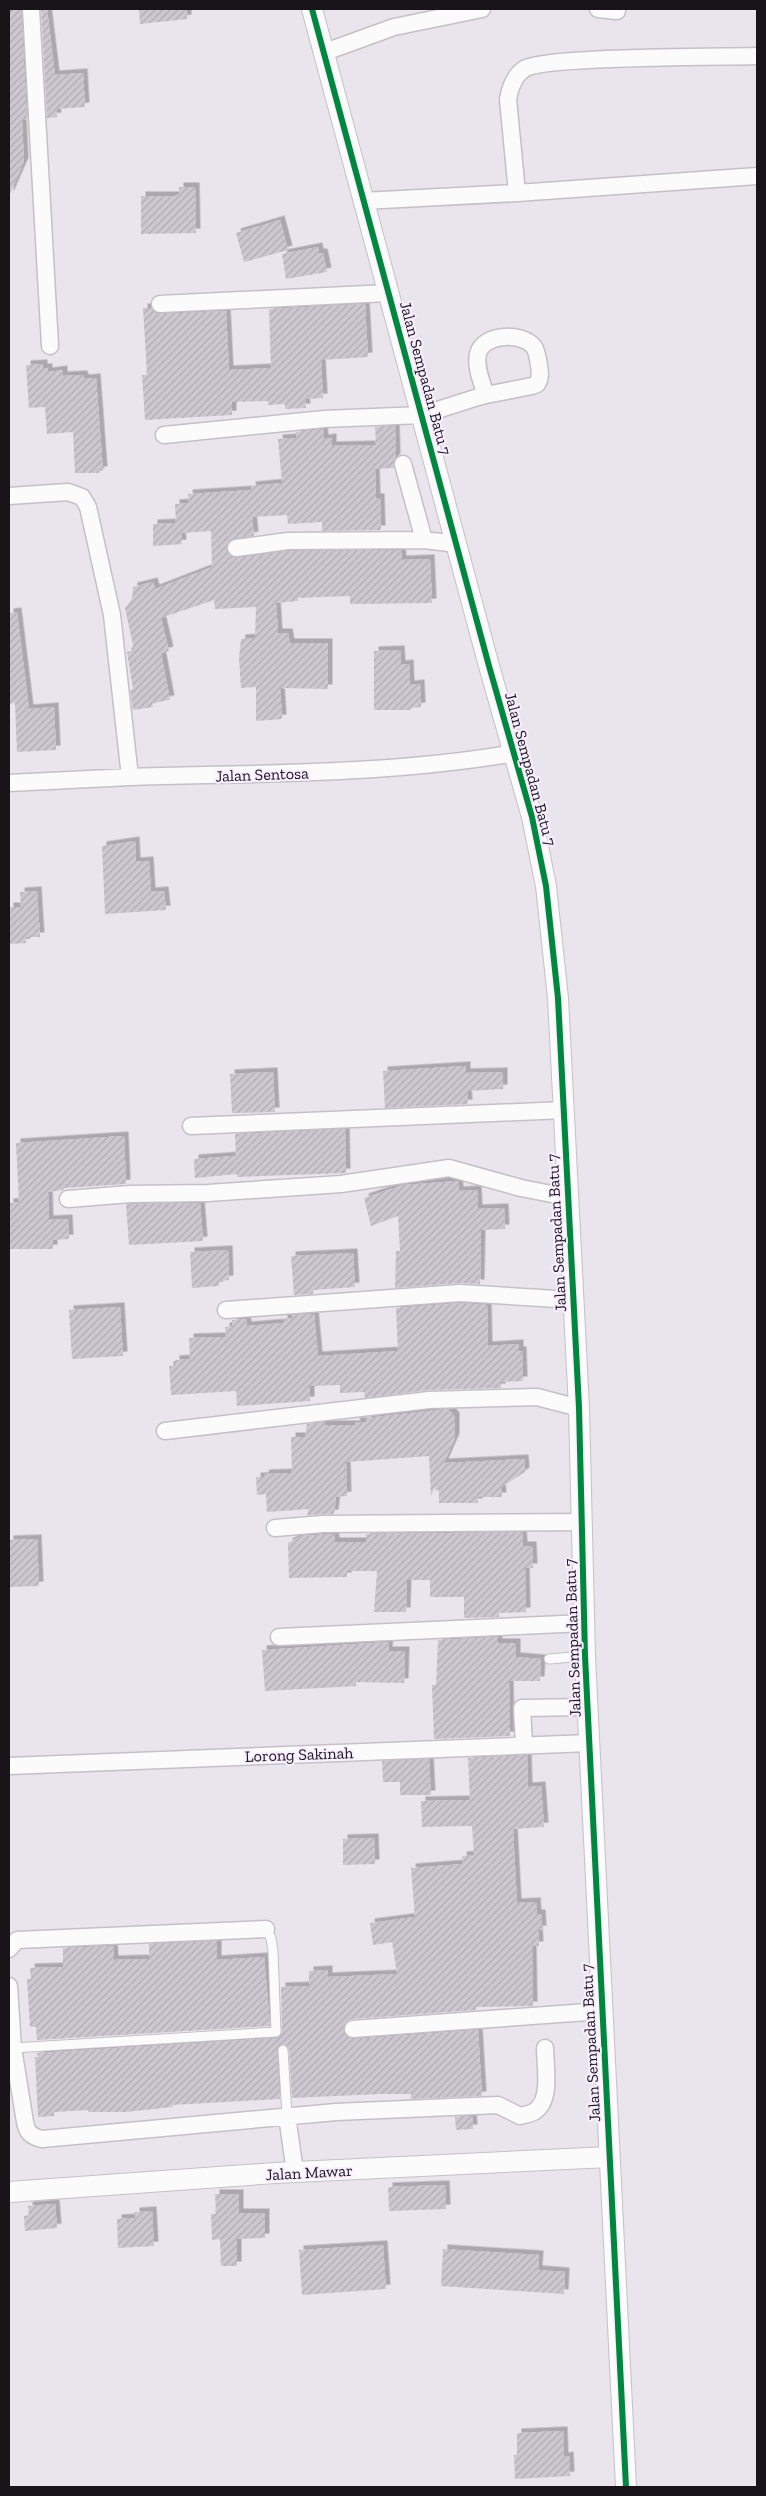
<svg xmlns="http://www.w3.org/2000/svg" width="766" height="2496" font-family="'Zilla Slab',serif">
<style>
.building{fill:url(#building-hatch);filter:url(#shadow)}
.lines{fill:none;stroke-linecap:round;stroke-linejoin:round}
.service-casing{stroke:#c5c0c7;stroke-width:11}
.minor-casing{stroke:#c5c0c7;stroke-width:19}
.tertiary-casing{stroke:#c5c0c7;stroke-width:22}
.service{stroke:#fcfbfc;stroke-width:9}
.minor{stroke:#fcfbfc;stroke-width:16}
.tertiary{stroke:#fcfbfc;stroke-width:20}
.cycleway-casing{stroke:#f9eeff;stroke-width:9}
.cycleway{stroke:#00873e;stroke-width:6}
.labels{text-anchor:middle;stroke-width:4;stroke-linejoin:round;paint-order:stroke}
.street-label{font-size:16px;fill:#18141a;stroke:#f9eeff}
</style>
<defs>
<pattern id="building-hatch" width="6" height="6" patternUnits="userSpaceOnUse" patternTransform="scale(1.25)"><rect width="6" height="6" fill="#cdc8d0"/><path d="M-1 1l2-2M0 6l6-6M5 7l2-2" fill="none" stroke="#afabb2"/></pattern>
<filter id="shadow"><feDropShadow dx="4.5" dy="-4.5" stdDeviation="0" flood-color="#0004"/></filter>
</defs>
<rect width="100%" height="100%" fill="#eae4ed"/>
<path class="building" d="M 9,9 L 21,9 L 27,119 L 22,120 L 24,162 L 9,196 Z
M 41,9 L 47,9 L 55,75 L 83,73 L 85,107 L 56,109 L 57,117 L 47,118 Z
M 139,9 L 187,9 L 187,19 L 140,24 Z
M 179,187 L 195,187 L 196,233 L 141,234 L 141,196 L 175,196 L 179,194 Z
M 280,220 L 288,250 L 244,262 L 236,233 Z
M 318,247 L 319,253 L 323,253 L 327,272 L 286,279 L 282,254 Z
M 365,304 L 368,357 L 321,360 L 323,398 L 305,399 L 306,408 L 285,409 L 285,404 L 268,405 L 268,401 L 232,402 L 232,415 L 145,420 L 142,375 L 147,375 L 143,308 L 151,308 L 155,313 L 160,314 L 226,311 L 229,370 L 271,368 L 269,309 Z
M 43,364 L 43,368 L 48,368 L 48,372 L 63,370 L 63,376 L 83,375 L 84,379 L 96,378 L 103,471 L 99,471 L 100,473 L 75,473 L 73,432 L 47,434 L 45,407 L 29,408 L 26,365 Z
M 395,426 L 396,457 L 393,462 L 394,468 L 375,469 L 376,498 L 380,498 L 381,530 L 322,531 L 322,522 L 288,524 L 287,515 L 252,517 L 254,536 L 230,540 L 226,550 L 232,557 L 237,558 L 286,551 L 401,550 L 402,560 L 430,559 L 432,603 L 350,604 L 350,596 L 298,598 L 298,601 L 276,603 L 278,633 L 288,633 L 290,643 L 328,643 L 328,689 L 280,688 L 282,719 L 256,721 L 256,687 L 241,688 L 239,658 L 241,639 L 255,638 L 256,607 L 215,609 L 214,600 L 161,618 L 169,651 L 161,653 L 170,700 L 152,703 L 153,707 L 133,710 L 130,690 L 133,689 L 127,652 L 134,650 L 125,608 L 132,599 L 133,587 L 153,582 L 155,589 L 212,567 L 211,531 L 181,533 L 182,544 L 153,546 L 153,524 L 176,523 L 175,504 L 189,503 L 188,494 L 252,490 L 251,486 L 282,483 L 278,439 L 296,438 L 296,432 L 323,429 L 324,439 L 332,438 L 332,446 L 376,445 L 375,427 Z
M 17,612 L 29,709 L 54,707 L 56,750 L 17,752 L 15,703 L 9,704 L 9,613 Z
M 400,650 L 401,665 L 409,664 L 410,685 L 420,684 L 421,707 L 411,708 L 411,710 L 374,710 L 374,651 Z
M 135,841 L 136,862 L 149,861 L 151,892 L 164,891 L 166,910 L 105,914 L 102,846 Z
M 37,891 L 40,937 L 25,937 L 26,943 L 9,944 L 9,907 L 21,907 L 20,892 Z
M 466,1066 L 466,1073 L 503,1072 L 503,1089 L 467,1091 L 468,1104 L 385,1108 L 383,1071 Z
M 273,1072 L 275,1112 L 232,1113 L 230,1074 Z
M 345,1129 L 346,1173 L 237,1177 L 237,1174 L 195,1178 L 194,1159 L 236,1156 L 235,1134 Z
M 124,1136 L 126,1184 L 64,1188 L 63,1190 L 48,1192 L 49,1220 L 68,1219 L 69,1239 L 53,1240 L 53,1249 L 9,1249 L 9,1203 L 19,1202 L 16,1143 Z
M 458,1181 L 459,1191 L 477,1190 L 478,1209 L 504,1208 L 505,1229 L 481,1230 L 480,1284 L 459,1283 L 395,1288 L 396,1251 L 400,1251 L 398,1216 L 371,1226 L 364,1198 L 403,1185 Z
M 200,1203 L 203,1241 L 129,1245 L 126,1204 Z
M 228,1250 L 229,1280 L 219,1281 L 219,1286 L 192,1288 L 190,1252 Z
M 353,1253 L 355,1287 L 313,1290 L 313,1294 L 294,1295 L 291,1256 Z
M 460,1303 L 487,1305 L 488,1346 L 519,1344 L 519,1351 L 522,1351 L 523,1381 L 501,1382 L 501,1388 L 429,1390 L 365,1398 L 364,1392 L 340,1393 L 340,1385 L 310,1386 L 310,1401 L 237,1406 L 236,1391 L 171,1395 L 169,1366 L 175,1366 L 175,1360 L 190,1359 L 189,1338 L 226,1337 L 225,1327 L 232,1326 L 232,1320 L 246,1319 L 247,1326 L 283,1323 L 283,1319 L 292,1318 L 292,1315 L 314,1314 L 318,1356 L 398,1351 L 396,1308 Z
M 120,1307 L 123,1356 L 72,1359 L 69,1310 Z
M 448,1409 L 455,1417 L 455,1438 L 444,1463 L 524,1459 L 525,1472 L 501,1487 L 502,1497 L 478,1497 L 478,1503 L 439,1503 L 439,1492 L 435,1486 L 431,1496 L 429,1456 L 346,1462 L 347,1496 L 336,1497 L 334,1514 L 307,1515 L 309,1509 L 267,1512 L 266,1494 L 257,1495 L 256,1477 L 264,1477 L 265,1474 L 292,1473 L 291,1437 L 305,1437 L 307,1424 L 325,1422 L 325,1425 L 356,1425 L 355,1422 L 366,1422 L 366,1418 Z
M 522,1532 L 523,1546 L 532,1546 L 533,1568 L 525,1568 L 526,1612 L 499,1613 L 499,1617 L 464,1618 L 464,1597 L 430,1597 L 430,1580 L 407,1580 L 406,1612 L 374,1612 L 377,1571 L 347,1571 L 347,1577 L 289,1578 L 288,1543 L 301,1536 L 334,1534 L 335,1542 L 366,1542 L 366,1534 Z
M 37,1539 L 39,1586 L 9,1587 L 9,1540 Z
M 498,1637 L 498,1643 L 516,1643 L 516,1657 L 541,1659 L 540,1681 L 509,1681 L 510,1736 L 434,1739 L 432,1685 L 436,1685 L 438,1640 Z
M 389,1642 L 388,1651 L 405,1651 L 404,1683 L 356,1682 L 356,1686 L 265,1691 L 262,1650 Z
M 527,1755 L 528,1787 L 541,1786 L 544,1827 L 513,1829 L 517,1903 L 536,1902 L 537,1914 L 541,1914 L 542,1930 L 538,1930 L 539,1946 L 532,1946 L 533,2006 L 476,2007 L 476,2010 L 352,2019 L 347,2021 L 343,2029 L 345,2035 L 354,2039 L 478,2030 L 482,2096 L 411,2099 L 411,2094 L 380,2094 L 292,2098 L 289,2050 L 283,2044 L 279,2045 L 277,2050 L 280,2099 L 172,2105 L 173,2107 L 125,2112 L 88,2112 L 88,2110 L 54,2112 L 54,2116 L 38,2117 L 35,2057 L 38,2057 L 37,2053 L 277,2038 L 282,2032 L 281,1987 L 309,1986 L 309,1971 L 328,1970 L 328,1977 L 397,1974 L 392,1942 L 373,1945 L 370,1923 L 415,1917 L 411,1868 L 463,1864 L 462,1856 L 474,1855 L 472,1826 L 422,1827 L 421,1801 L 470,1800 L 468,1758 Z
M 429,1759 L 431,1795 L 400,1795 L 400,1782 L 383,1782 L 382,1761 Z
M 374,1838 L 375,1864 L 343,1865 L 343,1839 Z
M 217,1941 L 217,1960 L 264,1957 L 270,2026 L 37,2040 L 36,2027 L 30,2027 L 27,1979 L 31,1979 L 30,1968 L 63,1967 L 63,1948 L 113,1946 L 114,1960 L 149,1959 L 149,1944 Z
M 472,2116 L 473,2129 L 456,2130 L 455,2117 Z
M 445,2185 L 446,2209 L 389,2211 L 388,2187 Z
M 215,2194 L 239,2194 L 239,2213 L 265,2213 L 265,2238 L 237,2239 L 237,2266 L 221,2266 L 220,2239 L 212,2240 L 211,2214 L 216,2214 Z
M 55,2204 L 57,2228 L 25,2231 L 24,2216 L 29,2215 L 28,2206 Z
M 152,2211 L 154,2246 L 118,2248 L 117,2219 L 135,2218 L 135,2212 Z
M 383,2245 L 386,2289 L 302,2295 L 299,2250 Z
M 443,2249 L 539,2255 L 538,2270 L 565,2272 L 564,2294 L 441,2286 Z
M 563,2431 L 564,2457 L 569,2456 L 570,2476 L 515,2479 L 514,2455 L 517,2455 L 517,2433 Z"/>
<g class="lines">
<defs>
<path id="service" d="M 549,1659 L 585,1656
M 13,2048 L 276,2032 L 273,1951 L 271,1938 L 266,1929
M 283,2050 L 287,2116"/>
<path id="minor" d="M 31,9 L 50,346
M 598,9 L 617,11
M 325,52 L 394,27 L 482,9
M 517,193 L 508,99 C 510,88 514,76 524,69 C 543,56 722,57 757,56
M 363,201 L 517,193 L 757,176
M 160,304 L 388,293
M 164,435 L 324,419 L 422,415 L 478,397 L 486,395 L 532,386 L 537,384 C 541,378 540,372 539,365 C 538,360 537,351 534,347 C 523,332 483,333 478,354 C 475,367 482,383 486,395
M 403,464 L 424,540
M 9,496 L 68,492 L 82,497 L 88,507 L 112,615 L 130,777
M 236,548 L 288,541 L 424,540 L 457,544
M 9,783 C 49,781 89,779 130,777 C 259,773 387,775 515,753
M 191,1126 L 564,1110
M 68,1199 L 130,1194 L 208,1193 L 341,1184 L 449,1168 L 521,1188 L 567,1197
M 226,1310 L 460,1293 L 573,1300
M 165,1431 L 429,1400 L 537,1397 L 579,1408
M 275,1528 L 323,1524 L 582,1522
M 279,1637 L 584,1623
M 524,1745 L 522,1708 L 587,1707
M 9,1766 L 589,1743
M 9,1949 L 17,1940 L 266,1929
M 9,1986 L 13,2048 L 25,2122 C 27,2133 31,2136 42,2139 L 336,2112 L 498,2105 L 520,2116 C 524,2115 531,2114 535,2111 C 552,2100 545,2066 545,2048
M 353,2029 L 601,2011
M 287,2116 L 295,2172"/>
<path id="tertiary" d="M 312,9 L 489,666 L 532,817 L 546,886 L 558,998 L 579,1408 L 585,1656 L 626,2487
M 9,2192 L 275,2173 L 609,2157"/>
</defs>
<use href="#service" class="service-casing"/>
<use href="#minor" class="minor-casing"/>
<use href="#tertiary" class="tertiary-casing"/>
<use href="#service" class="service"/>
<use href="#minor" class="minor"/>
<use href="#tertiary" class="tertiary"/>
<defs>
<path id="cycleway" d="M 312,9 L 489,666 L 532,817 L 546,886 L 558,998 L 579,1408 L 585,1656 L 626,2487"/>
</defs>
<use href="#cycleway" class="cycleway-casing"/>
<use href="#cycleway" class="cycleway"/>
</g>
<g class="labels">
<g class="street-label">
<text transform="translate(426 378) rotate(75)" y="6">Jalan Sempadan Batu 7</text>
<text transform="translate(531 769) rotate(75)" y="6">Jalan Sempadan Batu 7</text>
<text transform="translate(262 774) rotate(-2)" y="6">Jalan Sentosa</text>
<text transform="translate(556 1233) rotate(-93)" y="6">Jalan Sempadan Batu 7</text>
<text transform="translate(572 1638) rotate(-92)" y="6">Jalan Sempadan Batu 7</text>
<text transform="translate(299 1754) rotate(-2)" y="6">Lorong Sakinah</text>
<text transform="translate(590 2043) rotate(-93)" y="6">Jalan Sempadan Batu 7</text>
<text transform="translate(309 2172) rotate(-3)" y="6">Jalan Mawar</text>
</g>
</g>
<rect width="766" height="2496" fill="none" stroke="#18141a" stroke-width="20"/>
</svg>
